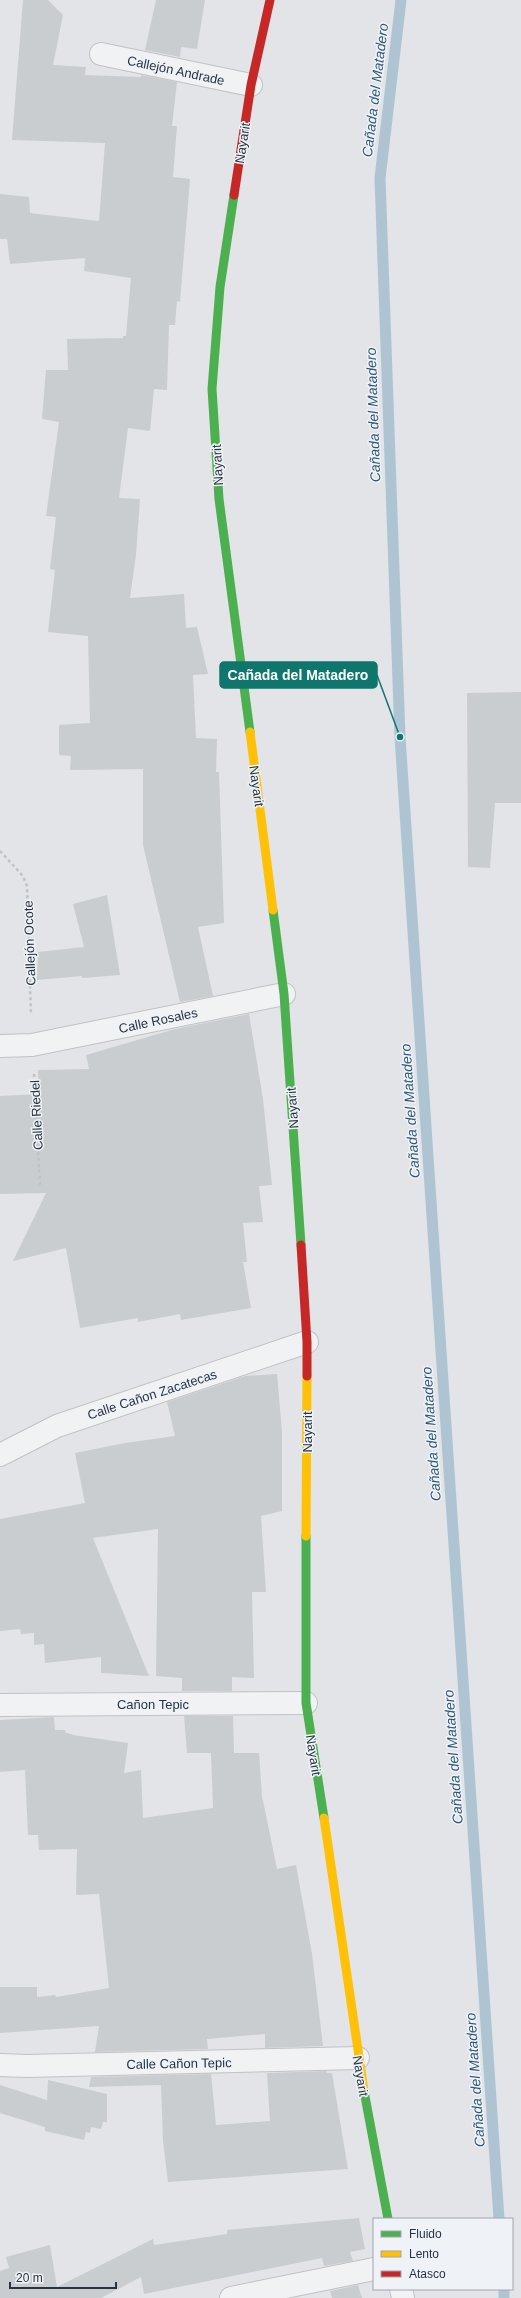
<svg xmlns="http://www.w3.org/2000/svg" width="521" height="2298" font-family="Arial,sans-serif">
<style>
.lines{fill:none;stroke-linecap:round;stroke-linejoin:round}
.stream{stroke:#afc4d3;stroke-width:11}
.building{fill:#cacdd0}
.street-casing{stroke:#c0c2c5;stroke-width:24}
.path{stroke:#c0c3c6;stroke-width:2.5;stroke-dasharray:3 3;stroke-linecap:butt}
.street{stroke:#f1f2f4;stroke-width:22}
.fast{stroke:#4caf50;stroke-width:9}
.slow{stroke:#ffc107;stroke-width:9}
.jam{stroke:#c62828;stroke-width:9}
.labels{text-anchor:middle;stroke-width:3;stroke-linejoin:round;paint-order:stroke}
.street-label{font-size:13px;fill:#283342;stroke:#eff3f7}
.water-label{font-size:14px;font-style:italic;fill:#305777;stroke:#eff3f7}
.leader{fill:none;stroke:#0f766e;stroke-width:1.5}
.callout-dot{fill:#0f766e;stroke:#eff3f7;stroke-width:1.5}
.callout{fill:#0f766e;stroke:#0f766e;stroke-width:1.5}
.callout-label{font-size:14px;text-anchor:middle;font-weight:bold;fill:#fff}
</style>
<rect width="100%" height="100%" fill="#e2e4e7"/>
<g class="lines">
<path class="stream" d="M 401,0 L 380,178 L 400,737 L 499,2219
M 504,2289 L 504,2298"/>
</g>
<path class="building" d="M 23,0 L 48,0 L 63,15 L 53,65 L 86,67 L 85,75 L 141,77 L 141,75 L 177,82 L 172,126 L 177,126 L 173,177 L 190,179 L 180,302 L 177,301 L 175,325 L 169,325 L 167,390 L 154,389 L 150,431 L 128,428 L 119,498 L 140,499 L 136,555 L 130,598 L 184,594 L 186,628 L 197,627 L 208,674 L 193,675 L 196,738 L 217,739 L 216,772 L 219,772 L 224,923 L 198,927 L 213,996 L 180,1002 L 143,845 L 143,769 L 70,770 L 71,756 L 59,755 L 59,725 L 90,723 L 88,636 L 48,632 L 55,570 L 50,569 L 56,517 L 46,516 L 59,422 L 42,419 L 46,370 L 68,370 L 67,339 L 123,338 L 123,336 L 126,336 L 131,278 L 84,271 L 85,258 L 10,264 L 7,239 L 0,239 L 0,194 L 29,197 L 30,213 L 99,221 L 105,143 L 12,140 Z
M 156,0 L 205,0 L 197,49 L 181,47 L 180,57 L 145,50 Z
M 521,692 L 521,803 L 495,803 L 490,868 L 468,867 L 467,693 Z
M 107,895 L 120,975 L 82,978 L 82,976 L 37,980 L 38,952 L 84,947 L 73,904 Z
M 249,1014 L 263,1099 L 272,1185 L 259,1186 L 263,1222 L 243,1223 L 247,1262 L 243,1262 L 251,1308 L 181,1320 L 180,1314 L 138,1322 L 138,1318 L 80,1328 L 66,1248 L 13,1261 L 46,1193 L 0,1194 L 0,1096 L 39,1094 L 38,1070 L 89,1069 L 86,1055 L 175,1029 Z
M 277,1374 L 282,1432 L 282,1511 L 261,1516 L 266,1592 L 252,1592 L 254,1678 L 232,1677 L 232,1691 L 182,1691 L 182,1678 L 156,1676 L 158,1529 L 93,1538 L 149,1676 L 101,1673 L 101,1657 L 45,1663 L 44,1644 L 34,1645 L 34,1633 L 21,1634 L 20,1629 L 0,1631 L 0,1519 L 85,1503 L 75,1453 L 125,1443 L 175,1436 L 167,1402 L 245,1376 Z
M 184,1716 L 233,1716 L 234,1753 L 259,1753 L 262,1796 L 277,1869 L 296,1865 L 312,1954 L 323,2046 L 265,2048 L 265,2034 L 207,2039 L 208,2049 L 95,2052 L 99,2026 L 0,2033 L 0,1987 L 37,1987 L 37,1997 L 55,1995 L 56,1997 L 109,1988 L 99,1894 L 76,1895 L 77,1849 L 39,1850 L 38,1835 L 28,1835 L 25,1770 L 0,1772 L 0,1720 L 54,1717 L 55,1730 L 65,1730 L 66,1733 L 72,1734 L 73,1735 L 128,1743 L 124,1773 L 141,1770 L 143,1818 L 213,1808 L 211,1753 L 225,1753 L 187,1753 Z
M 326,2071 L 327,2073 L 332,2073 L 348,2169 L 168,2182 L 163,2141 L 161,2085 L 89,2087 L 91,2077 L 211,2074 L 216,2125 L 270,2121 L 267,2073 Z
M 48,2080 L 107,2094 L 107,2122 L 103,2122 L 101,2129 L 91,2127 L 90,2133 L 86,2132 L 84,2140 L 45,2131 L 45,2127 L 0,2113 L 0,2085 L 47,2100 Z
M 359,2218 L 365,2249 L 350,2252 L 353,2261 L 324,2266 L 322,2258 L 144,2294 L 141,2277 L 101,2298 L 0,2298 L 0,2271 L 9,2268 L 6,2257 L 50,2245 L 57,2287 L 153,2239 L 154,2245 L 227,2234 L 227,2230 Z
M 358,2285 L 362,2298 L 332,2298 L 330,2291 Z"/>
<g class="lines">
<defs>
<path id="street" d="M 101,54 L 251,85
M 0,1046 L 32,1045 L 284,994
M 0,1455 L 57,1426 L 307,1342
M 0,1705 L 306,1703
M 0,2065 L 27,2066 L 358,2058
M 401,2289 L 403,2298
M 231,2298 L 374,2269"/>
</defs>
<use href="#street" class="street-casing"/>
<path class="path" d="M 0,851 L 23,876 L 27,886 L 31,1015
M 34,1074 L 40,1185"/>
<use href="#street" class="street"/>
<path class="fast" d="M 234,195 L 220,287 L 212,389 L 219,499 L 250,732
M 273,910 L 284,994 L 301,1245
M 306,1536 L 306,1703 L 324,1818
M 364,2091 L 388,2219"/>
<path class="slow" d="M 250,732 L 273,910
M 306,1536 L 307,1376
M 324,1818 L 364,2091"/>
<path class="jam" d="M 234,195 L 251,85 L 270,0
M 301,1245 L 307,1342 L 307,1376"/>
</g>
<g class="labels">
<g class="street-label">
<text transform="translate(176 70) rotate(12)" y="5">Callejón Andrade</text>
<text transform="translate(242 143) rotate(-81)" y="5">Nayarit</text>
<text transform="translate(217 465) rotate(-93)" y="5">Nayarit</text>
<text transform="translate(257 786) rotate(82)" y="5">Nayarit</text>
<text transform="translate(29 943) rotate(-92)" y="5">Callejón Ocote</text>
<text transform="translate(158 1020) rotate(-12)" y="5">Calle Rosales</text>
<text transform="translate(292 1108) rotate(-94)" y="5">Nayarit</text>
<text transform="translate(36 1115) rotate(-93)" y="5">Calle Riedel</text>
<text transform="translate(152 1394) rotate(-18)" y="5">Calle Cañon Zacatecas</text>
<text transform="translate(307 1432) rotate(-90)" y="5">Nayarit</text>
<text x="153" y="1709">Cañon Tepic</text>
<text transform="translate(314 1755) rotate(81)" y="5">Nayarit</text>
<text transform="translate(179 2063) rotate(-1)" y="5">Calle Cañon Tepic</text>
<text transform="translate(361 2076) rotate(80)" y="5">Nayarit</text>
</g>
<g class="water-label">
<text transform="translate(375 90) rotate(-83)" y="5">Cañada del Matadero</text>
<text transform="translate(373 415) rotate(-92)" y="5">Cañada del Matadero</text>
<text transform="translate(410 1111) rotate(-94)" y="5">Cañada del Matadero</text>
<text transform="translate(431 1434) rotate(-94)" y="5">Cañada del Matadero</text>
<text transform="translate(453 1757) rotate(-94)" y="5">Cañada del Matadero</text>
<text transform="translate(475 2080) rotate(-94)" y="5">Cañada del Matadero</text>
</g>
</g>
<path class="leader" d="M400 737L377 675"/>
<circle class="callout-dot" cx="400" cy="737" r="4"/>
<rect class="callout" x="220" y="662" width="157" height="26" rx="4"/>
<g class="callout-label">
<text x="298" y="680">Cañada del Matadero</text>
</g>
<rect x="373" y="2218" width="140" height="72" fill="#eff3f7" stroke="#9fa6af"/>
<rect x="381" y="2231" width="20" height="6" fill="#4caf50" stroke="#9fa6af"/>
<text x="409" y="2238" font-size="12" fill="#283342">Fluido</text>
<rect x="381" y="2251" width="20" height="6" fill="#ffc107" stroke="#9fa6af"/>
<text x="409" y="2258" font-size="12" fill="#283342">Lento</text>
<rect x="381" y="2271" width="20" height="6" fill="#c62828" stroke="#9fa6af"/>
<text x="409" y="2278" font-size="12" fill="#283342">Atasco</text>
<path d="M10 2282v6h106v-6" fill="none" stroke="#283342" stroke-width="2"/>
<text x="16" y="2282" font-size="12" fill="#283342" stroke="#eff3f7" stroke-width="3" paint-order="stroke">20 m</text>
</svg>
